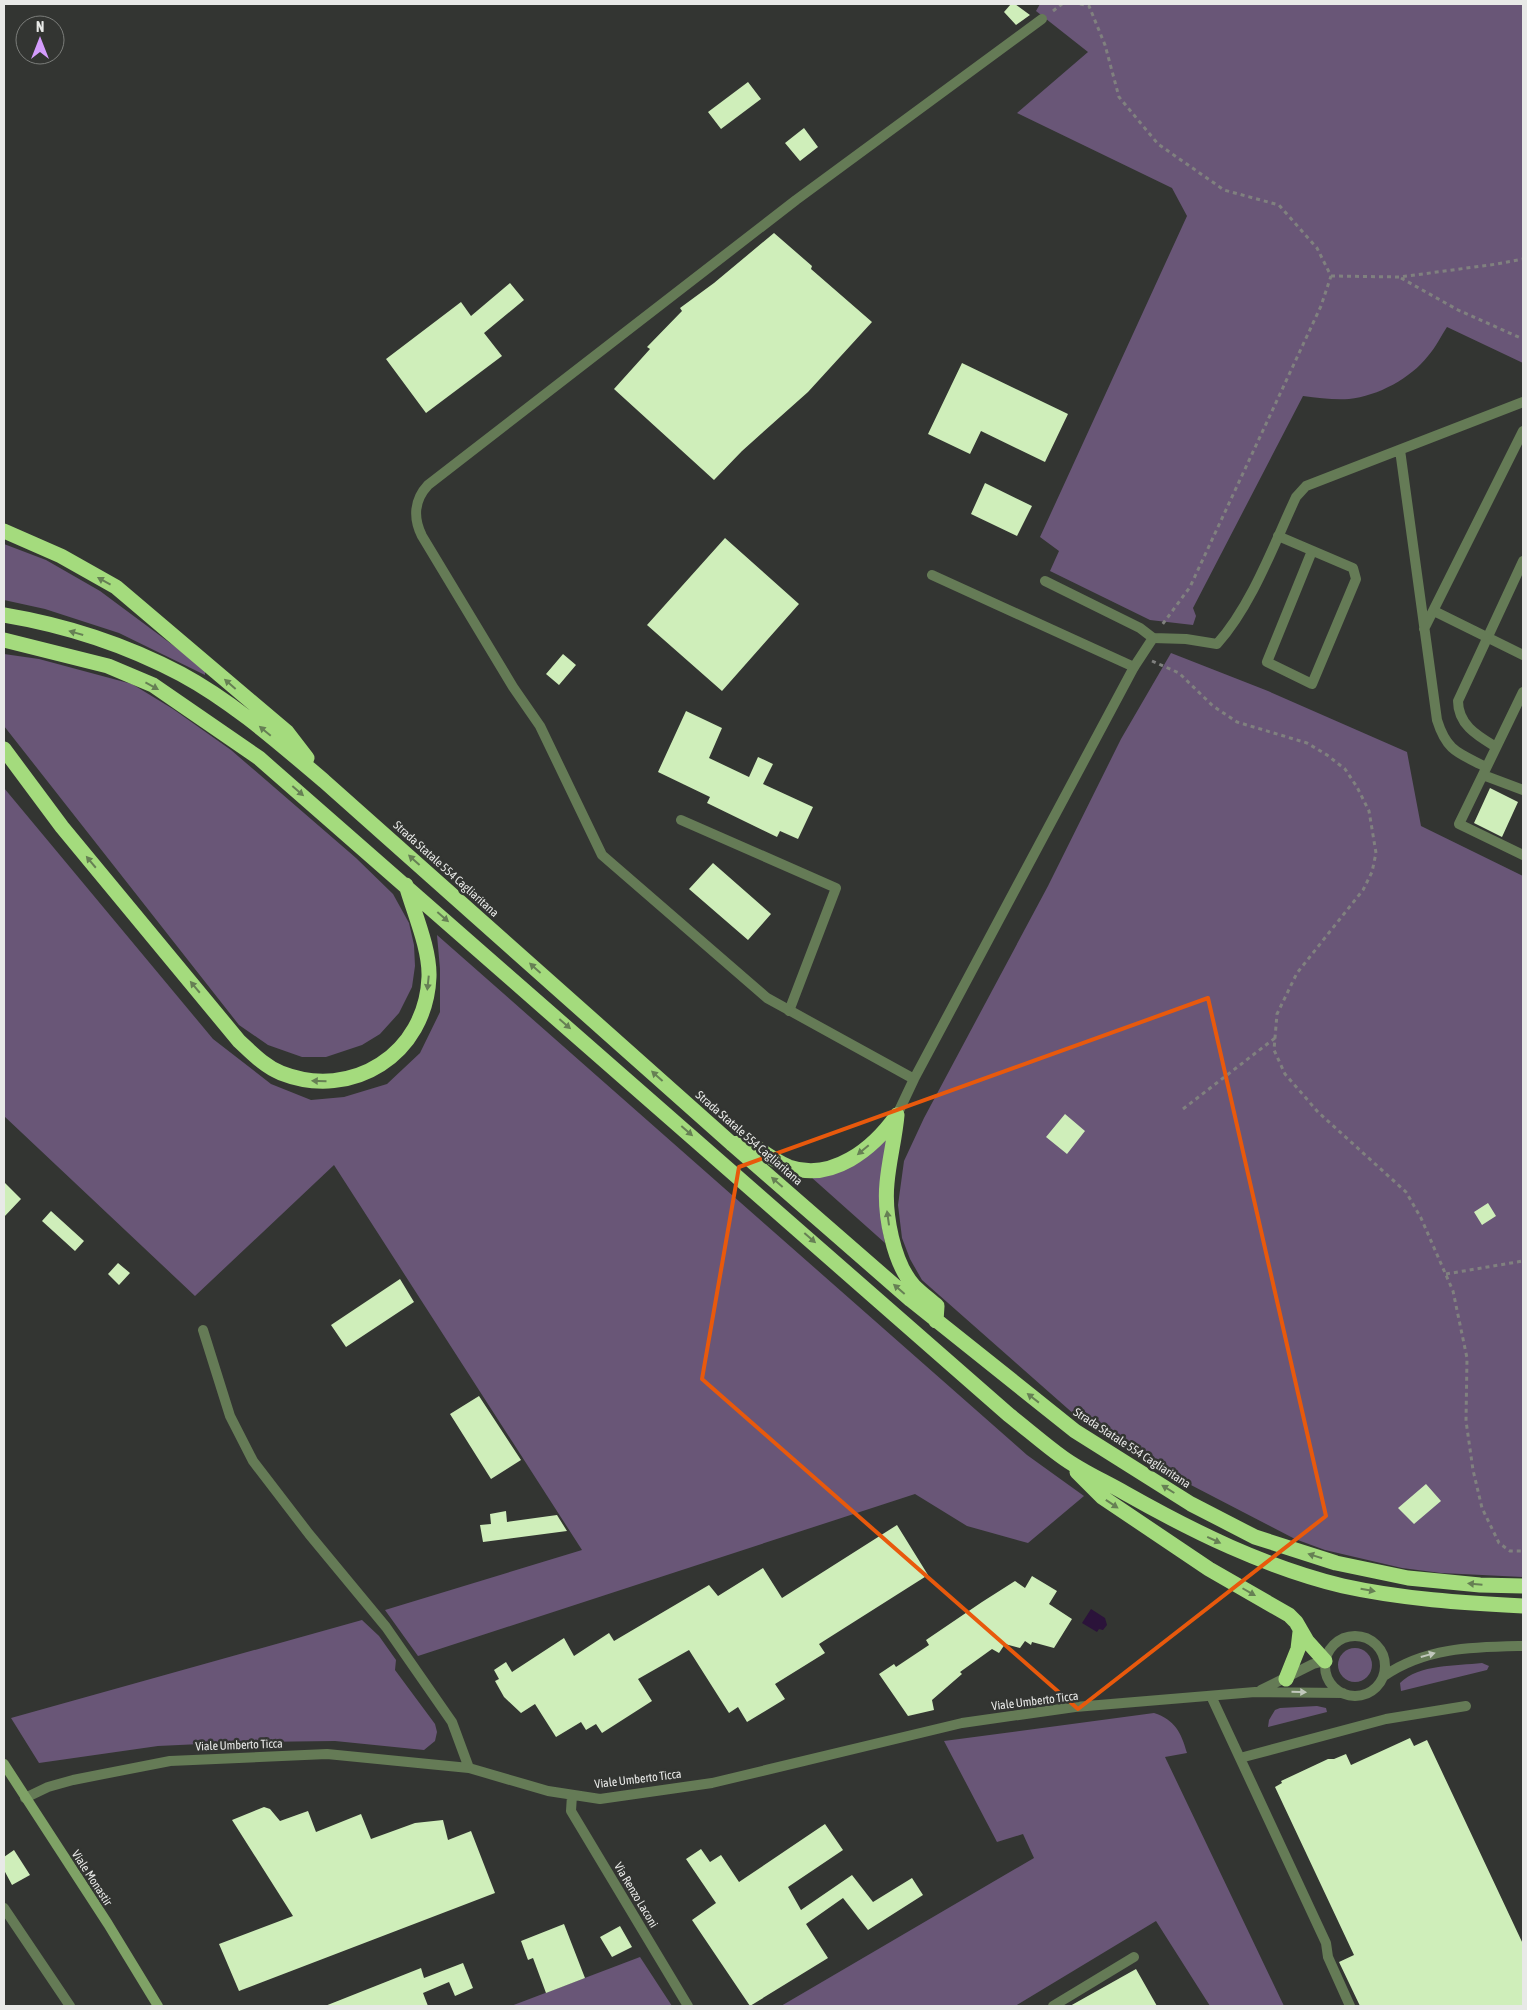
<svg xmlns="http://www.w3.org/2000/svg" width="1527" height="2010" font-family="'Asap Condensed',sans-serif">
<style>
.green{fill:#695677}
.water{fill:#2b133a}
.building{fill:#cfeeba}
.lines{fill:none;stroke-linecap:round;stroke-linejoin:round}
.path{stroke:#80817f;stroke-width:3;stroke-dasharray:4 4;stroke-linecap:butt}
.lane{stroke:#657b56;stroke-width:10}
.street{stroke:#657b56;stroke-width:10}
.secondary{stroke:#7fa266;stroke-width:10}
.highway{stroke:#a4db7d;stroke-width:15}
.oneway{fill:#668054}
.oneway2{fill:#c1c8bc}
.marked{fill:none;stroke:#e8590c;stroke-width:4;stroke-linejoin:round}
.labels{text-anchor:middle;stroke-width:5;stroke-linejoin:round;paint-order:stroke}
.street-label{font-size:12px;fill:#e8e9e7;stroke:#333532}
</style>
<rect width="100%" height="100%" fill="#333532"/>
<path class="green" d="M 1040,4 L 1523,4 L 1523,363 L 1447,327 C 1441,336 1436,347 1428,356 C 1411,378 1378,396 1349,399 C 1334,400 1319,398 1303,396 L 1193,608 L 1196,616 L 1193,625 L 1150,620 L 1050,571 L 1059,551 L 1040,537 L 1187,216 L 1172,188 L 1017,113 L 1088,52 L 1036,11 Z
M 4,544 L 46,560 L 100,591 L 205,669 L 205,675 L 119,633 L 45,609 L 4,600 Z
M 1171,653 L 1268,691 L 1407,752 L 1421,826 L 1523,876 L 1523,1577 L 1441,1573 L 1402,1568 L 1325,1550 L 1295,1539 L 1162,1470 L 1084,1423 L 922,1280 L 910,1259 L 902,1238 L 898,1205 L 904,1161 L 924,1118 L 1048,886 L 1121,739 Z
M 4,654 L 39,659 L 132,684 L 173,709 L 231,750 L 356,858 L 393,894 L 409,923 L 414,945 L 415,966 L 412,987 L 399,1013 L 380,1034 L 362,1045 L 326,1057 L 302,1057 L 268,1045 L 239,1025 L 4,726 Z
M 4,788 L 213,1039 L 271,1084 L 311,1100 L 344,1097 L 387,1084 L 420,1053 L 440,1012 L 440,969 L 437,935 L 1027,1455 L 1084,1496 L 1028,1543 L 967,1526 L 915,1494 L 418,1656 L 385,1610 L 582,1550 L 334,1165 L 195,1296 L 4,1116 Z
M 884,1136 L 891,1142 L 882,1226 L 885,1243 L 811,1177 Z
M 362,1620 L 379,1636 L 396,1660 L 395,1670 L 435,1724 L 437,1732 L 435,1741 L 424,1750 L 335,1741 L 243,1742 L 158,1746 L 39,1763 L 11,1718 Z
M1338 1665a17 17 0 1 1 34 0a17 17 0 1 1-34 0Z
M 1482,1663 L 1489,1666 L 1487,1670 L 1401,1691 L 1400,1683 C 1419,1664 1456,1666 1482,1663 Z
M 1317,1706 L 1326,1708 L 1327,1712 L 1268,1727 L 1269,1720 L 1275,1710 L 1280,1708 Z
M 1154,1713 C 1175,1720 1181,1732 1187,1753 L 1165,1757 L 1284,2006 L 1210,2006 L 1156,1921 L 1015,2006 L 781,2006 L 1034,1858 L 1023,1834 L 997,1842 L 944,1741 Z
M 640,1957 L 672,2006 L 511,2006 Z"/>
<path class="water" d="M 1091,1609 L 1105,1618 L 1107,1625 L 1103,1630 L 1099,1629 L 1097,1632 L 1082,1623 Z"/>
<path class="building" d="M 1011,4 L 1015,4 L 1030,15 L 1016,25 L 1004,12 Z
M 748,82 L 761,99 L 721,129 L 708,112 Z
M 804,128 L 818,147 L 800,161 L 785,143 Z
M 774,233 L 812,266 L 811,269 L 872,322 L 808,392 L 742,451 L 714,480 L 614,389 L 650,349 L 647,347 L 682,311 L 680,308 L 714,283 Z
M 510,283 L 524,300 L 484,333 L 502,356 L 426,413 L 386,359 L 461,302 L 471,316 Z
M 962,363 L 1068,414 L 1045,462 L 981,431 L 970,454 L 928,434 Z
M 985,483 L 1032,506 L 1017,536 L 971,514 Z
M 725,538 L 799,604 L 722,691 L 647,625 Z
M 563,654 L 576,665 L 559,685 L 546,674 Z
M 686,711 L 722,728 L 709,758 L 749,777 L 758,757 L 773,764 L 763,784 L 813,807 L 798,839 L 780,831 L 777,837 L 707,803 L 710,797 L 658,772 Z
M 1490,788 L 1518,802 L 1502,837 L 1474,823 Z
M 713,863 L 771,914 L 748,940 L 689,889 Z
M 1065,1114 L 1085,1131 L 1067,1154 L 1046,1137 Z
M 4,1182 L 21,1199 L 4,1217 Z
M 1488,1203 L 1496,1216 L 1482,1225 L 1474,1212 Z
M 51,1211 L 84,1241 L 75,1251 L 42,1221 Z
M 118,1263 L 130,1273 L 119,1285 L 108,1274 Z
M 400,1279 L 414,1302 L 346,1347 L 331,1325 Z
M 479,1396 L 521,1460 L 491,1479 L 450,1414 Z
M 1426,1484 L 1441,1501 L 1414,1524 L 1398,1508 Z
M 506,1511 L 507,1522 L 557,1515 L 567,1531 L 483,1542 L 480,1525 L 491,1524 L 490,1514 Z
M 897,1525 L 928,1575 L 819,1644 L 825,1653 L 775,1684 L 785,1699 L 747,1722 L 738,1707 L 729,1713 L 689,1650 L 638,1679 L 652,1701 L 602,1733 L 596,1724 L 586,1730 L 581,1722 L 556,1737 L 535,1704 L 521,1713 L 504,1697 L 495,1681 L 499,1679 L 494,1670 L 506,1662 L 512,1672 L 564,1638 L 574,1656 L 609,1633 L 614,1641 L 709,1585 L 718,1596 L 763,1568 L 782,1598 Z
M 1032,1576 L 1057,1591 L 1049,1604 L 1072,1619 L 1054,1648 L 1032,1642 L 1031,1645 L 1025,1641 L 1020,1648 L 1005,1644 L 999,1653 L 992,1649 L 960,1672 L 962,1674 L 932,1700 L 934,1710 L 908,1716 L 879,1674 L 894,1664 L 896,1667 L 929,1645 L 926,1640 L 982,1602 L 1015,1581 L 1025,1588 Z
M 1410,1738 L 1414,1746 L 1427,1740 L 1523,1944 L 1523,2006 L 1360,2006 L 1339,1962 L 1354,1955 L 1275,1787 L 1282,1783 L 1281,1781 L 1328,1759 L 1334,1759 L 1346,1754 L 1351,1765 Z
M 264,1807 L 270,1809 L 280,1821 L 308,1811 L 316,1832 L 361,1814 L 371,1839 L 415,1823 L 443,1820 L 448,1840 L 471,1831 L 495,1893 L 239,1991 L 219,1944 L 293,1916 L 232,1820 Z
M 825,1824 L 843,1850 L 788,1887 L 801,1910 L 852,1875 L 873,1902 L 912,1878 L 923,1895 L 868,1930 L 843,1898 L 806,1924 L 828,1958 L 750,2006 L 692,1920 L 716,1903 L 686,1859 L 701,1849 L 710,1862 L 721,1855 L 739,1882 Z
M 14,1850 L 30,1875 L 12,1885 L 4,1870 L 4,1857 Z
M 564,1924 L 585,1978 L 546,1993 L 533,1958 L 528,1960 L 521,1941 Z
M 620,1926 L 632,1947 L 612,1957 L 600,1937 Z
M 463,1963 L 473,1988 L 455,1996 L 449,1982 L 423,1993 L 428,2006 L 325,2006 L 421,1968 L 424,1978 Z
M 1136,1969 L 1157,2006 L 1070,2006 Z"/>
<g class="lines">
<path class="path" d="M 1080,4 L 1089,6 L 1105,45 L 1119,97 L 1158,144 L 1224,190 L 1279,205 L 1317,248 L 1331,276 L 1321,306 L 1190,587 L 1162,625
M 1053,11 L 1062,4
M 1331,276 L 1400,277 L 1497,264 L 1523,259
M 1401,278 L 1458,310 L 1523,339
M 1152,661 L 1179,673 L 1213,706 L 1237,722 L 1307,743 L 1327,755 L 1345,769 L 1357,787 L 1369,811 L 1376,853 L 1372,872 L 1363,890 L 1297,973 L 1277,1014 L 1274,1050 L 1285,1074 L 1318,1112 L 1406,1192 L 1421,1218 L 1453,1291 L 1467,1358 L 1466,1421 L 1473,1470 L 1482,1508 L 1499,1543 L 1510,1551 L 1523,1551
M 1183,1109 L 1275,1038
M 1446,1274 L 1523,1261"/>
<path class="lane" d="M 1400,450 L 1437,720 C 1447,752 1459,753 1486,767
M 1278,536 L 1353,568 L 1356,579 L 1312,684 L 1267,662 L 1312,551
M 932,575 L 1134,667
M 1045,581 L 1140,628 L 1153,638 L 1186,639 L 1217,644 C 1252,605 1274,544 1296,497 L 1306,486 L 1523,402
M 1434,611 L 1523,655
M 1424,629 L 1523,431
M 1523,692 L 1459,824 L 1523,855
M 1496,747 C 1478,736 1458,725 1458,701 L 1523,561
M 1483,775 L 1523,790
M 681,820 L 836,888 L 789,1011
M 1211,1696 L 1326,1943 L 1328,1957 L 1350,2006
M 1240,1758 L 1386,1719 L 1466,1706
M 1053,2006 L 1134,1957"/>
<path class="street" d="M 914,1079 L 1134,667 L 1153,638
M 897,1115 L 914,1079 L 767,998 L 602,855 L 540,726 L 513,687 L 422,536 C 413,518 414,500 428,485 L 796,200 L 1042,19
M 203,1330 L 230,1416 L 253,1461 L 309,1534 L 386,1627 L 452,1722 L 469,1768
M1325 1666a30 30 0 1 1 60 0a30 30 0 1 1-60 0Z
M 1384,1676 C 1426,1647 1474,1647 1523,1646
M 1261,1690 L 1313,1664 L 1325,1661
M 572,1795 L 571,1811 L 688,2006
M 25,1798 L 48,1787 L 73,1780 L 170,1761 L 327,1754 L 469,1768 L 548,1791 L 600,1799 L 712,1783 L 962,1723 L 1075,1707 L 1255,1692 L 1343,1693
M 4,1908 L 70,2006"/>
<path class="secondary" d="M 4,1764 L 108,1924 L 158,2006"/>
<path class="highway" d="M 4,531 L 61,556 L 116,587 L 287,732 L 307,758
M 4,615 C 64,625 126,645 181,674 C 233,702 279,743 324,781 L 732,1144 L 911,1300 L 1075,1431 L 1191,1504 L 1255,1537 L 1336,1563 L 1408,1578 L 1480,1585 L 1523,1586
M 4,640 L 108,666 L 153,685 L 259,758 L 1009,1415 C 1027,1429 1044,1444 1062,1457 C 1081,1471 1104,1481 1125,1493 C 1194,1532 1265,1567 1343,1586 C 1402,1599 1463,1603 1523,1606
M 4,749 L 62,827 L 239,1041 C 252,1053 264,1066 281,1073 C 352,1101 426,1054 429,977 C 430,949 414,913 406,885
M 897,1115 C 895,1138 889,1160 887,1183 C 884,1213 893,1263 914,1286 C 921,1293 929,1299 937,1306 L 936,1321
M 732,1144 L 749,1142 C 762,1151 774,1161 789,1167 C 832,1182 873,1149 897,1115
M 1077,1472 L 1102,1497 L 1209,1569 L 1289,1615 L 1296,1622 L 1307,1641 L 1325,1661
M 1286,1679 L 1298,1649 L 1300,1632"/>
</g>
<defs><path id="oneway-solid" d="M-6-.8H1V-3.2L6.5 0L1 3.2V.8H-6Z" transform="scale(1.25)"/></defs>
<g class="oneway">
<use href="#oneway-solid" transform="translate(104 581) rotate(-151)"/>
<use href="#oneway-solid" transform="translate(76 633) rotate(-164)"/>
<use href="#oneway-solid" transform="translate(230 684) rotate(-139)"/>
<use href="#oneway-solid" transform="translate(152 686) rotate(29)"/>
<use href="#oneway-solid" transform="translate(265 731) rotate(-140)"/>
<use href="#oneway-solid" transform="translate(298 791) rotate(41)"/>
<use href="#oneway-solid" transform="translate(414 860) rotate(-138)"/>
<use href="#oneway-solid" transform="translate(91 862) rotate(-130)"/>
<use href="#oneway-solid" transform="translate(443 917) rotate(41)"/>
<use href="#oneway-solid" transform="translate(535 968) rotate(-138)"/>
<use href="#oneway-solid" transform="translate(428 983) rotate(96)"/>
<use href="#oneway-solid" transform="translate(195 987) rotate(-130)"/>
<use href="#oneway-solid" transform="translate(565 1024) rotate(41)"/>
<use href="#oneway-solid" transform="translate(657 1076) rotate(-138)"/>
<use href="#oneway-solid" transform="translate(319 1081) rotate(-178)"/>
<use href="#oneway-solid" transform="translate(687 1131) rotate(41)"/>
<use href="#oneway-solid" transform="translate(863 1150) rotate(140)"/>
<use href="#oneway-solid" transform="translate(777 1182) rotate(-139)"/>
<use href="#oneway-solid" transform="translate(888 1218) rotate(-98)"/>
<use href="#oneway-solid" transform="translate(810 1238) rotate(41)"/>
<use href="#oneway-solid" transform="translate(899 1289) rotate(-139)"/>
<use href="#oneway-solid" transform="translate(1033 1398) rotate(-142)"/>
<use href="#oneway-solid" transform="translate(1168 1489) rotate(-148)"/>
<use href="#oneway-solid" transform="translate(1112 1504) rotate(34)"/>
<use href="#oneway-solid" transform="translate(1214 1540) rotate(25)"/>
<use href="#oneway-solid" transform="translate(1315 1556) rotate(-162)"/>
<use href="#oneway-solid" transform="translate(1475 1584) rotate(-175)"/>
<use href="#oneway-solid" transform="translate(1368 1590) rotate(10)"/>
<use href="#oneway-solid" transform="translate(1249 1592) rotate(30)"/>
</g>
<g class="oneway2">
<use href="#oneway-solid" transform="translate(1428 1655) rotate(-16)"/>
<use href="#oneway-solid" transform="translate(1299 1692) rotate(1)"/>
</g>
<path class="marked" d="M 1208,998 L 1326,1516 L 1078,1709 L 702,1379 L 739,1167 Z"/>
<g class="labels">
<g class="street-label">
<text transform="translate(446 869) rotate(42)" y="4">Strada Statale 554 Cagliaritana</text>
<text transform="translate(749 1138) rotate(41)" y="4">Strada Statale 554 Cagliaritana</text>
<text transform="translate(1132 1448) rotate(33)" y="4">Strada Statale 554 Cagliaritana</text>
<text transform="translate(1035 1701) rotate(-7)" y="4">Viale Umberto Ticca</text>
<text transform="translate(239 1745) rotate(-2)" y="4">Viale Umberto Ticca</text>
<text transform="translate(638 1779) rotate(-7)" y="4">Viale Umberto Ticca</text>
<text transform="translate(92 1878) rotate(57)" y="4">Viale Monastir</text>
<text transform="translate(636 1895) rotate(59)" y="4">Via Renzo Laconi</text>
</g>
</g>
<rect width="1527" height="2010" fill="none" stroke="#e8e9e7" stroke-width="10"/>
<g transform="translate(40 40)"><circle r="24" fill="#333532" stroke="#7b7d7a"/>
<path d="M0-4L9 19L0 12L-9 19Z" fill="#d49cfc"/>
<text y="-8" font-size="14" font-weight="bold" text-anchor="middle" fill="#e8e9e7">N</text>
</g>
</svg>
